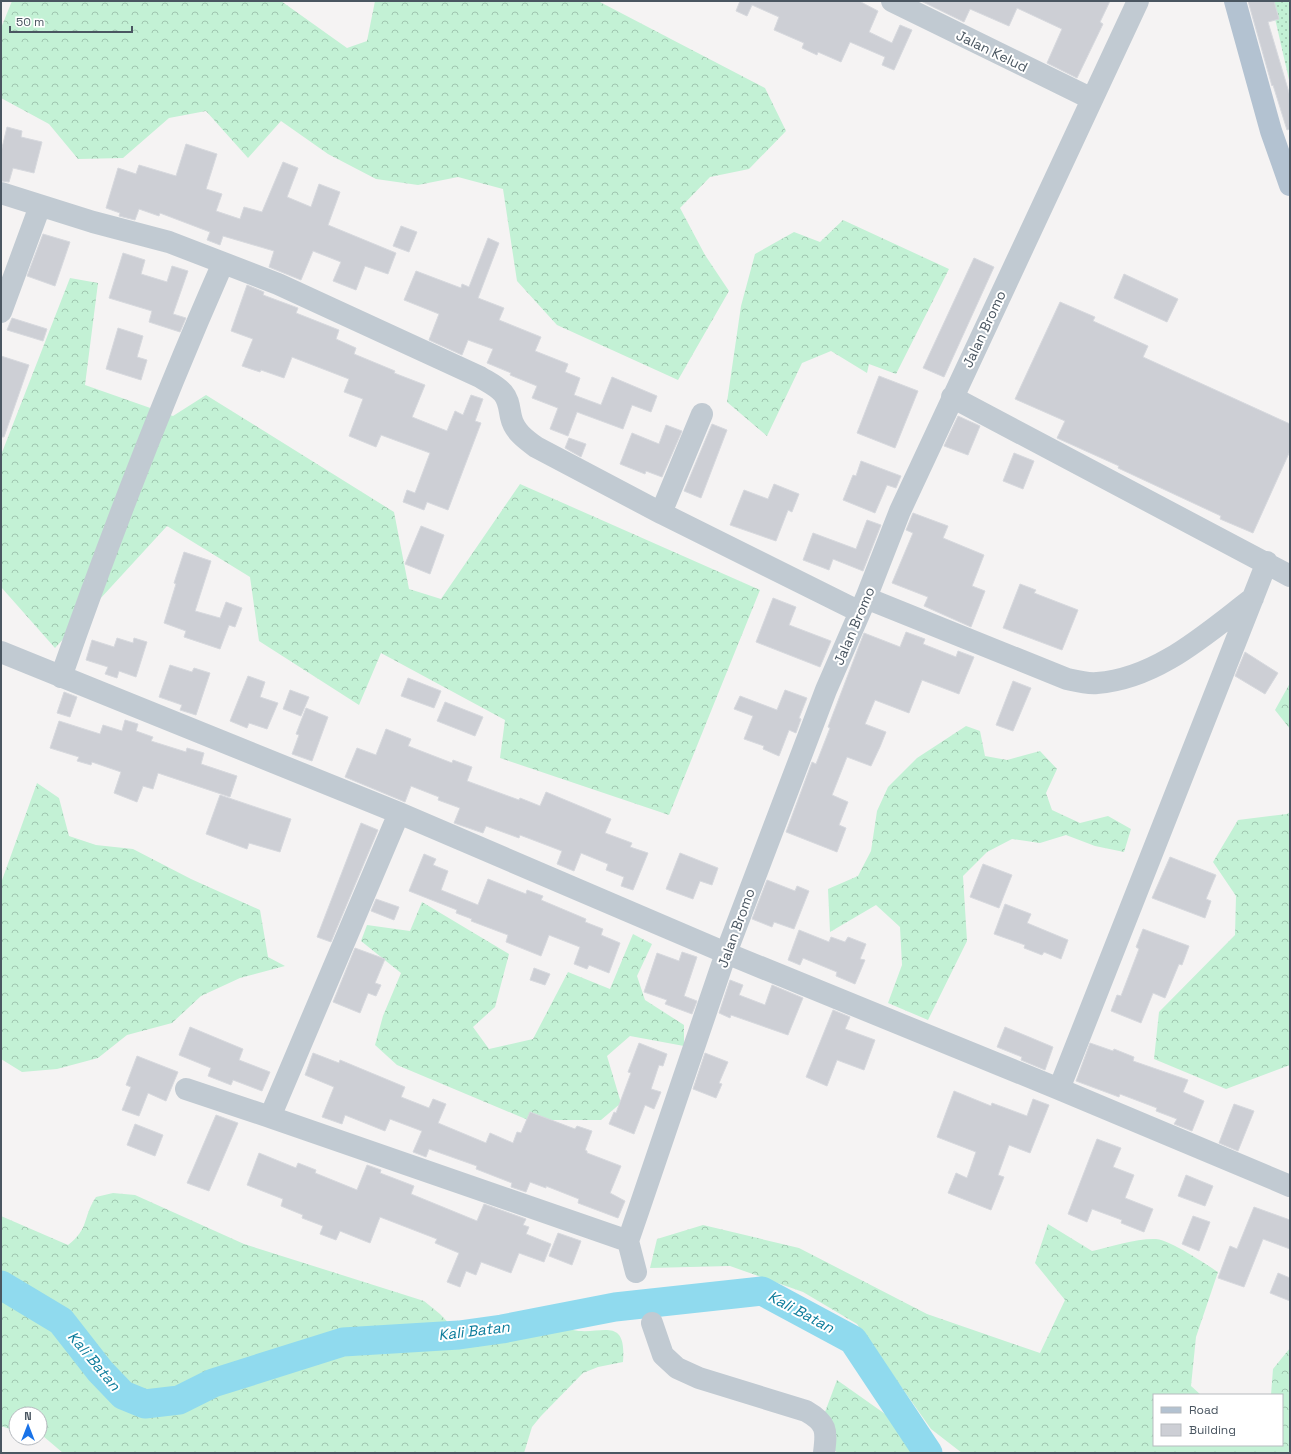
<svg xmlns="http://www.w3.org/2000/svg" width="1291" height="1454" font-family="'Space Grotesk',sans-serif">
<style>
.grass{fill:url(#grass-dots)}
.forest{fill:url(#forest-crowns)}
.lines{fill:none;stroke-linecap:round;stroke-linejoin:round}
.river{stroke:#90daee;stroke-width:29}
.building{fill:#cdcfd5;stroke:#d7d9de}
.minor{stroke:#c1cad2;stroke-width:22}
.major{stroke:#b3c2d1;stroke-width:22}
.labels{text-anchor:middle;stroke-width:4;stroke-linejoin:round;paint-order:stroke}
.street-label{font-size:14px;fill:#4a5661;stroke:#fff}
.water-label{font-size:15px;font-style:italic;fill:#0c7c9b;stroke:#fff}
</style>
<defs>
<pattern id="grass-dots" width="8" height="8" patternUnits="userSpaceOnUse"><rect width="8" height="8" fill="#c3f1d5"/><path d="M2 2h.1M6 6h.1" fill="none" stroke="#a0c6b0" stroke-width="1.8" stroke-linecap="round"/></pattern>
<pattern id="forest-crowns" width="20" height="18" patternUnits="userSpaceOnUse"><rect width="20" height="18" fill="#c3f1d5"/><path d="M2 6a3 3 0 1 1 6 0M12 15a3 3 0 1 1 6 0" fill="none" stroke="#a0c6b0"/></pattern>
</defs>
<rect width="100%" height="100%" fill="#f5f3f3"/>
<path class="grass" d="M 1271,1 L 1290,1 L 1290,84 Z"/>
<path class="forest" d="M 12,1 L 281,1 L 347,48 L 367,41 L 375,1 L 598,1 L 765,88 L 786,131 L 749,169 L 710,177 L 680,208 L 705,255 L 729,291 L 678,380 L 557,325 L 517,281 L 503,189 L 458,177 L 418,185 L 376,179 L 328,154 L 281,121 L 248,158 L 206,111 L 169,118 L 123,158 L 78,159 L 49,124 L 1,98 L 1,28 Z
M 843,220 L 949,269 L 896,374 L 869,364 L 867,373 L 831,351 L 802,363 L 767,436 L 727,402 L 741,306 L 755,254 L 794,232 L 820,242 Z
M 70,278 L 98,283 L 85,385 L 173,416 L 206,395 L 394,512 L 409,589 L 441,599 L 520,484 L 760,590 L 669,815 L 500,758 L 505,720 L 381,653 L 359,705 L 259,641 L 250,577 L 167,526 L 55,648 L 1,587 L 1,455 Z
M 1290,683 L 1290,729 L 1275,710 Z
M 966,726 L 980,731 L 985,756 L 1007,760 L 1040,751 L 1057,769 L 1046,793 L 1052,810 L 1080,823 L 1108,816 L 1131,829 L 1124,852 L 1095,846 L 1066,835 L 1040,843 L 1012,839 L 987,852 L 963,876 L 967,941 L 928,1020 L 888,1003 L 902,965 L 900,927 L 876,905 L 830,932 L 828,889 L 858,876 L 871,851 L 877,811 L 888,787 L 917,758 Z
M 37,783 L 59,798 L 69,836 L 96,845 L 133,849 L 191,879 L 260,910 L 268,957 L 285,966 L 240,978 L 201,996 L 172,1023 L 127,1035 L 98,1058 L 57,1069 L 22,1072 L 1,1059 L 1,883 Z
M 1290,812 L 1290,1065 L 1226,1089 L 1154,1059 L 1159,1012 L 1235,935 L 1236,896 L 1213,862 L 1238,820 L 1287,814 Z
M 422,902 L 509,954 L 495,1007 L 473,1027 L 489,1049 L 533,1039 L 568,972 L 610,989 L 633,934 L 652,944 L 637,976 L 645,1000 L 684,1025 L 684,1046 L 630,1036 L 607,1056 L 621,1103 L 601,1120 L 528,1120 L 397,1065 L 375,1045 L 383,1016 L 401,973 L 361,941 L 367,925 L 410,931 Z
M 113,1193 L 135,1195 L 244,1244 L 424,1301 L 440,1314 L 460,1335 L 502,1329 L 554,1319 C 560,1322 567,1329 573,1330 C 600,1336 627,1314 623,1362 L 598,1367 L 583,1373 L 541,1416 L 532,1427 L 524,1453 L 63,1453 L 43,1436 L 40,1436 L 40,1414 L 16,1414 L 16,1431 L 1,1426 L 1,1216 L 68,1245 C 90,1228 82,1218 96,1197 Z
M 1048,1224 L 1092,1251 C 1110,1247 1138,1238 1156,1239 C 1172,1241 1204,1263 1218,1272 L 1196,1337 L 1191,1386 L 1201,1395 L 1154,1395 L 1154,1445 L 1282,1445 L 1282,1395 L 1271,1395 L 1273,1369 L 1290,1348 L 1290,1453 L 962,1453 L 931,1429 L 857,1324 L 803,1292 L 730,1266 L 650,1268 L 657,1239 L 703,1225 L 799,1248 L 927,1314 L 1040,1353 L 1065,1300 L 1035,1263 Z
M 837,1380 L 888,1416 L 923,1453 L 838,1453 L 816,1436 Z"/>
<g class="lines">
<path class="river" d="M 1,1285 L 61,1321 L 100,1371 L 123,1395 L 145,1404 L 179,1400 L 213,1383 L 343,1342 L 459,1335 L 502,1329 L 615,1307 L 762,1291 L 853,1340 L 928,1453"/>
</g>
<path class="building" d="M 740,1 L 859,1 L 878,11 L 869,32 L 892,43 L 900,25 L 912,30 L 894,70 L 882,65 L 885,57 L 850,42 L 841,62 L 818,52 L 817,55 L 802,48 L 804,43 L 774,30 L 779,17 L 752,5 L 747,16 L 736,11 Z
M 921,1 L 1110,1 L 1100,22 L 1103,24 L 1077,78 L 1047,63 L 1062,29 L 1017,8 L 1009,26 L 970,9 L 964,22 Z
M 1248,1 L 1274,1 L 1279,19 L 1268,22 L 1290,96 L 1290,129 L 1287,130 L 1273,85 L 1272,86 Z
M 7,127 L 22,131 L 21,137 L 42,142 L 34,173 L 13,168 L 9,182 L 1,181 L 1,152 Z
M 186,144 L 217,154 L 206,189 L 222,194 L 216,211 L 240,219 L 244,207 L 262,212 L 283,162 L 298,168 L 287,197 L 311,207 L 319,184 L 340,192 L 328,225 L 396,253 L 388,274 L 365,266 L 356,290 L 333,281 L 341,262 L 313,251 L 301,280 L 269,267 L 274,251 L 223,236 L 220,245 L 207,240 L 210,232 L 160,213 L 159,216 L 139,209 L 135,220 L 119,216 L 120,213 L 106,208 L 118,168 L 136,174 L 139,165 L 176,176 Z
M 401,226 L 417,232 L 409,252 L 393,246 Z
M 43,234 L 70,242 L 55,286 L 27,276 Z
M 488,238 L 499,243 L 478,298 L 504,308 L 499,320 L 541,337 L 535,351 L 568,364 L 565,372 L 580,378 L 574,395 L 601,405 L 612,377 L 657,396 L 651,412 L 632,405 L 623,429 L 577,412 L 568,436 L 550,429 L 558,408 L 532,398 L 537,386 L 510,375 L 511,373 L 487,363 L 493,349 L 468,340 L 462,355 L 429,340 L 439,314 L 404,300 L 416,271 L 461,288 L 462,284 L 469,287 Z
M 123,253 L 145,260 L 141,274 L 167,282 L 172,266 L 188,271 L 173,314 L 186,318 L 180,332 L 149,322 L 152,311 L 109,298 Z
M 974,258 L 994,267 L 944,377 L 923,368 Z
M 1124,274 L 1178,299 L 1167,322 L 1114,298 Z
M 247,285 L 264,292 L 263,295 L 298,308 L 296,313 L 339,330 L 336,339 L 356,348 L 354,354 L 395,371 L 394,373 L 425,385 L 412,417 L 447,431 L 455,411 L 463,415 L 471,395 L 483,399 L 475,421 L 481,423 L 448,510 L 427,502 L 424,510 L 403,502 L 407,490 L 415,493 L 430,453 L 381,435 L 376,447 L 349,436 L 363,399 L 344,392 L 349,379 L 292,357 L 284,378 L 261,370 L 260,372 L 242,366 L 253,339 L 231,331 Z
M 1060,302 L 1095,317 L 1093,321 L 1148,346 L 1143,357 L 1290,424 L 1290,451 L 1253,533 L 1220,519 L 1221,516 L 1118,468 L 1119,466 L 1057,438 L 1065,421 L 1015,399 Z
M 12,318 L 47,329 L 43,341 L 7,330 Z
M 118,328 L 143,336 L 137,357 L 147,360 L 141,380 L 106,369 Z
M 1,356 L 29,365 L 4,437 L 1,437 Z
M 879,376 L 918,391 L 895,448 L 857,433 Z
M 958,416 L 980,426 L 968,455 L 944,446 Z
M 712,424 L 727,430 L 701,498 L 684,491 Z
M 666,425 L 682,431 L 662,477 L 646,471 L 645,474 L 620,464 L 632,433 L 659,444 Z
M 569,438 L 586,444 L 581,457 L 565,448 Z
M 1014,453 L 1034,461 L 1023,489 L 1003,481 Z
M 861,461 L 901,476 L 896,488 L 887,485 L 875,513 L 843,500 L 853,475 L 856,476 Z
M 774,484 L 799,494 L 792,512 L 788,510 L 776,541 L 730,525 L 744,490 L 768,499 Z
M 913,513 L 948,526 L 943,538 L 984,555 L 972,586 L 985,591 L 971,627 L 924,606 L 928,597 L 892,583 L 913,533 L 906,530 Z
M 867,520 L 881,525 L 863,571 L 833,559 L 829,570 L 803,560 L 813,533 L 856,549 Z
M 421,526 L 444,535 L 430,574 L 405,564 Z
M 184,552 L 211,561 L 195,611 L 220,618 L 226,602 L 242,608 L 235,627 L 229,625 L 220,649 L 184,637 L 186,631 L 164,623 L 176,584 L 174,583 Z
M 1020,584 L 1036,590 L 1034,593 L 1078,610 L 1062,650 L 1003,628 Z
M 773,598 L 796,607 L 789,625 L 831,641 L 820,667 L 756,642 Z
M 906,632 L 925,639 L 923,644 L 956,657 L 958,651 L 974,657 L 959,694 L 922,680 L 909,713 L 875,700 L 865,724 L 886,732 L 880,747 L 871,766 L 847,757 L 832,795 L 848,802 L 839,825 L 846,828 L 837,852 L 786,832 L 812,762 L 816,764 L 830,728 L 828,727 L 864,633 L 900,647 Z
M 117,638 L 133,643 L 134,638 L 147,642 L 136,677 L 119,671 L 117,678 L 105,674 L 108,667 L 86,660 L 92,640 L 114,647 Z
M 1245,652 L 1278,673 L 1265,694 L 1235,676 Z
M 170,665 L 192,672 L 194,668 L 210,673 L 196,715 L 180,710 L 182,705 L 159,697 Z
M 248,676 L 265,682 L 260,697 L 278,703 L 267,729 L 249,723 L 247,728 L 230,721 Z
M 408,678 L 441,691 L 434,708 L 401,696 Z
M 1013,681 L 1031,688 L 1013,731 L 996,725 Z
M 290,690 L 309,697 L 301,716 L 283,709 Z
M 785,690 L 807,698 L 799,718 L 801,719 L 796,733 L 789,730 L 779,756 L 763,749 L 764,746 L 744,739 L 753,716 L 734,709 L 740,696 L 777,710 Z
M 64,692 L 77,697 L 70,717 L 57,713 Z
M 445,702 L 483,717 L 475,736 L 437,721 Z
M 306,708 L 328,717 L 312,761 L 292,754 L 299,735 L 296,734 Z
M 125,720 L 138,724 L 136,731 L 153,737 L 151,741 L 186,752 L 187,748 L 204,753 L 201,764 L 237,776 L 230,797 L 158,773 L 153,789 L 143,786 L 137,802 L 114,793 L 121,772 L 92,762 L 91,765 L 77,761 L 79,757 L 50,748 L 59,721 L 100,734 L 103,725 L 122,731 Z
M 386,729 L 411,739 L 408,746 L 452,763 L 453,760 L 472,767 L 467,781 L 519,800 L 520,798 L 540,806 L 546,792 L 611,819 L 605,833 L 632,843 L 630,847 L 648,853 L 633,890 L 621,886 L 624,877 L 606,870 L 608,864 L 581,853 L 574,871 L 557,864 L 562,851 L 520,835 L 519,838 L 486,826 L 483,833 L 454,823 L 460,808 L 438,800 L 439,797 L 411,786 L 405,802 L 345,777 L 357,748 L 376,755 Z
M 220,795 L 291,819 L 280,852 L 249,843 L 247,849 L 206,834 Z
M 361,823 L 378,830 L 331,942 L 317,937 Z
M 680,853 L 718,868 L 712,885 L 700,881 L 693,899 L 666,889 Z
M 424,854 L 436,859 L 433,865 L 448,871 L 441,890 L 478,905 L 488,879 L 526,894 L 527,890 L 543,896 L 541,900 L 586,919 L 585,922 L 603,929 L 601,935 L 620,943 L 609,973 L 589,965 L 587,969 L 574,964 L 580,947 L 549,935 L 541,956 L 506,942 L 508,935 L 471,921 L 472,919 L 456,913 L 457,910 L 409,891 Z
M 1170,857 L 1216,875 L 1206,899 L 1211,901 L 1205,918 L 1152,898 Z
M 983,864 L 1012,875 L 999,908 L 970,897 Z
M 767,880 L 795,891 L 797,886 L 809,891 L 794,929 L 774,922 L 772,927 L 752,919 Z
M 376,899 L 399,907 L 394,920 L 371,911 Z
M 1005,904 L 1031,914 L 1027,923 L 1068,940 L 1061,959 L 1044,952 L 1042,955 L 1024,948 L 1025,945 L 994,934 Z
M 1143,929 L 1189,946 L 1182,965 L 1179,964 L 1165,998 L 1153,993 L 1141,1023 L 1111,1011 L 1117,995 L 1121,996 L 1139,949 L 1136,947 Z
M 799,930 L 829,942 L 831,937 L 845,942 L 848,937 L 866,944 L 860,959 L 865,960 L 855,984 L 836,976 L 837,972 L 803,958 L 800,965 L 788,960 Z
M 355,948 L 385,959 L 375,983 L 381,985 L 376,996 L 368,993 L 360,1013 L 333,1002 Z
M 682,952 L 697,957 L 684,996 L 697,1001 L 692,1014 L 665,1004 L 667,1000 L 644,992 L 657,953 L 679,961 Z
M 534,968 L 550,974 L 545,985 L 530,980 Z
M 730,980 L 743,985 L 739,995 L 765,1005 L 772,985 L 803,998 L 788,1035 L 731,1015 L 730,1018 L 719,1013 Z
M 833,1010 L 850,1017 L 845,1029 L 875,1040 L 864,1070 L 837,1060 L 827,1086 L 806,1077 Z
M 190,1027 L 243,1049 L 239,1060 L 270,1072 L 262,1091 L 233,1080 L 231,1085 L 208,1076 L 211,1068 L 179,1055 Z
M 1005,1027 L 1053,1047 L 1045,1070 L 1021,1060 L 1022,1057 L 997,1047 Z
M 639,1043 L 667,1054 L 663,1066 L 659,1065 L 651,1089 L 661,1092 L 654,1109 L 645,1105 L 634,1134 L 609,1124 L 614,1112 L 616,1113 L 631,1073 L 628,1072 Z
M 1090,1043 L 1113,1051 L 1114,1049 L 1134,1057 L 1133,1061 L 1188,1080 L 1183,1092 L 1204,1101 L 1192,1131 L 1174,1124 L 1177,1119 L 1156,1111 L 1157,1108 L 1120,1094 L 1119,1097 L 1076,1081 Z
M 313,1053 L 339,1063 L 340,1060 L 405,1087 L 401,1097 L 429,1108 L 433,1099 L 446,1104 L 438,1123 L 486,1143 L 490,1133 L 513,1143 L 517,1132 L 521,1133 L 530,1112 L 575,1129 L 577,1126 L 592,1131 L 585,1150 L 587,1151 L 587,1153 L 621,1166 L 610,1193 L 625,1201 L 618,1218 L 578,1203 L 579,1199 L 546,1186 L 546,1188 L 530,1182 L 526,1192 L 511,1187 L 512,1183 L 476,1169 L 477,1166 L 429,1149 L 426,1157 L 413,1152 L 422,1131 L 390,1119 L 385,1131 L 345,1115 L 342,1124 L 322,1117 L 334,1087 L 305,1075 Z
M 705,1053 L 728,1062 L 719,1083 L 722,1084 L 716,1098 L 693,1089 Z
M 137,1056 L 178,1072 L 166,1101 L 148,1093 L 139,1116 L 122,1110 L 131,1087 L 126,1085 Z
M 954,1091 L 991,1106 L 992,1103 L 1027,1116 L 1033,1099 L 1049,1105 L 1030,1153 L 1009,1145 L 998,1175 L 1004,1177 L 991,1210 L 948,1193 L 956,1173 L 967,1178 L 976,1152 L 937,1137 Z
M 1234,1104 L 1254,1111 L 1238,1151 L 1219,1143 Z
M 216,1115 L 238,1123 L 209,1191 L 187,1183 Z
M 135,1124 L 163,1135 L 155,1156 L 127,1145 Z
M 1097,1139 L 1121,1148 L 1113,1167 L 1134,1175 L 1125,1198 L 1153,1209 L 1144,1232 L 1121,1223 L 1122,1220 L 1092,1209 L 1087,1222 L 1068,1214 Z
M 259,1153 L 296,1168 L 298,1163 L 316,1170 L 315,1173 L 357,1190 L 367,1165 L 381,1170 L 380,1173 L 414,1186 L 411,1194 L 477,1221 L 484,1204 L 526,1219 L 523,1225 L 529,1227 L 526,1234 L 551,1244 L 544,1262 L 519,1253 L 511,1273 L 481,1262 L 476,1275 L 466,1271 L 460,1287 L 447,1282 L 459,1253 L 435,1243 L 437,1239 L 380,1217 L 370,1243 L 340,1231 L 336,1240 L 320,1234 L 323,1226 L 302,1218 L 303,1215 L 281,1206 L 283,1199 L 247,1185 Z
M 1186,1175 L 1213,1186 L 1205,1206 L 1178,1196 Z
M 1254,1207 L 1290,1220 L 1290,1249 L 1263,1239 L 1244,1287 L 1218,1278 L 1230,1246 L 1237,1249 Z
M 1193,1216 L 1210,1222 L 1199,1251 L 1182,1244 Z
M 558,1233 L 581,1241 L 572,1265 L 549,1256 Z
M 1278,1273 L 1290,1278 L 1290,1301 L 1270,1293 Z"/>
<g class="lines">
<path class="minor" d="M 892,1 L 1092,99
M 1,193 L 93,222 L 169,242 L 278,284 L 480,377 C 488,382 497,386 503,393 C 509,400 509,408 511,417 C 514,431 525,439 536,447 L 661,513 L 860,612
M 1,312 L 40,206
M 952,397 L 1290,576
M 661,513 L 702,414
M 866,598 L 1067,679 C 1076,681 1087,684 1097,683 C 1157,679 1207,633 1253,598
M 1,652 L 399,813 L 726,953 L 1059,1089 L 1290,1186
M 61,677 C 110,537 163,399 223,263
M 186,1089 L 270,1117 L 399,813
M 1059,1089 L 1267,562
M 270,1117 L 628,1241
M 636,1272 L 628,1241 L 639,1209 L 726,953 L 826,690 L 866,598 L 900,511 L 1138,1
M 652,1323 L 663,1355 L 677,1368 L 699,1378 L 806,1411 C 827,1423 827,1430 824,1453"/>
<path class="major" d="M 1235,1 L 1271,131 L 1290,185"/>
</g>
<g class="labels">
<g class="street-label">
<text transform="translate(992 51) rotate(26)" y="5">Jalan Kelud</text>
<text transform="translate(984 329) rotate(-65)" y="5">Jalan Bromo</text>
<text transform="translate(854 626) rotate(-67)" y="5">Jalan Bromo</text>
<text transform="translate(736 928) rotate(-70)" y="5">Jalan Bromo</text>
</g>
<g class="water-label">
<text transform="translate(801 1312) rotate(28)" y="5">Kali Batan</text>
<text transform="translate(474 1331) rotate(-7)" y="5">Kali Batan</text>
<text transform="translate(94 1361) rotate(50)" y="5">Kali Batan</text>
</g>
</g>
<rect width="1291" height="1454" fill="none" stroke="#4a5661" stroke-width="4"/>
<rect x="1153" y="1394" width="130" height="52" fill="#ffffff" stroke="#b7bbc0"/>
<rect x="1161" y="1407" width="20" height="6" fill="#b3c2d1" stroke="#b7bbc0"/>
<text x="1189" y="1414" font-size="12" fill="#4a5661">Road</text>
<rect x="1161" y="1424" width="20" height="12" fill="#cdcfd5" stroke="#b7bbc0"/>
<text x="1189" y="1434" font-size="12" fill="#4a5661">Building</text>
<g transform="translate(28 1426)"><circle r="19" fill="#ffffff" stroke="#b7bbc0"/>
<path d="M0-3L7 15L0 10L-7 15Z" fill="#1a73e8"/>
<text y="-6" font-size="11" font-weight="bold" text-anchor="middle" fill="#4a5661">N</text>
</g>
<path d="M10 26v6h122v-6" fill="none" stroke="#4a5661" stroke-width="2"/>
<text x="16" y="26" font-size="12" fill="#4a5661" stroke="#ffffff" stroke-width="3" paint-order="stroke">50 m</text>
</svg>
